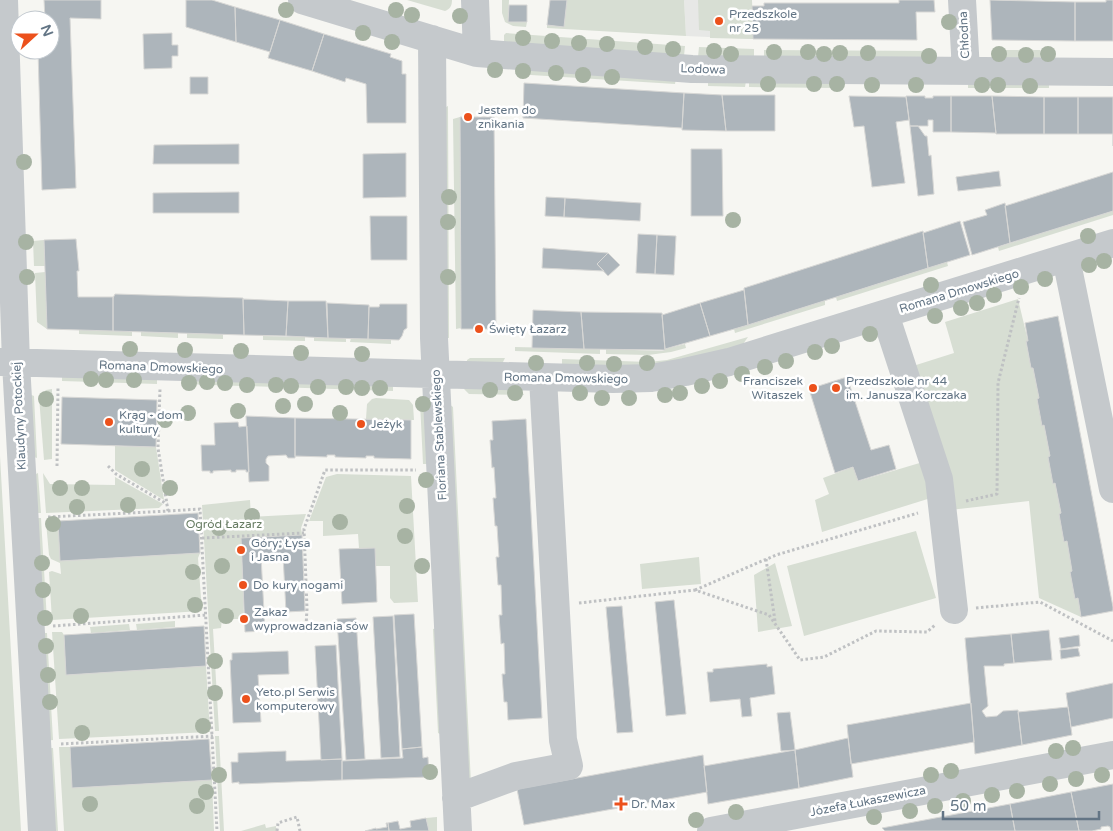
<svg xmlns="http://www.w3.org/2000/svg" width="1113" height="831" font-family="'Varela Round',sans-serif">
<style>
.built{fill:#e7e8e6}
.green{fill:#d7ded3}
.building{fill:#adb5bb;stroke:#d7d7d5}
.lines{fill:none;stroke-linecap:round;stroke-linejoin:round}
.path{stroke:#bfc1c3;stroke-width:3;stroke-dasharray:2.5 2.5;stroke-linecap:butt}
.minor{stroke:#c5c9cc;stroke-width:28}
.tree{fill:#a7b3a3}
.poi-dot{fill:#ec511c;stroke:#fff;stroke-width:2}
.labels{text-anchor:middle;stroke-width:5;stroke-linejoin:round;paint-order:stroke}
.poi-label{font-size:12px;fill:#637585;stroke:#fff;text-anchor:start}
.street-label{font-size:12px;fill:#637585;stroke:#fff}
.park-label{font-size:12px;fill:#677c63;stroke:#fff}
</style>
<rect width="100%" height="100%" fill="#f6f6f2"/>
<path class="built" d="M 684,0 L 752,0 L 753,39 L 686,36 Z"/>
<path class="green" d="M 407,0 L 452,0 C 452,6 450,9 445,11 Z
M 502,0 L 509,0 L 508,22 L 527,22 L 526,27 L 513,26 L 505,22 L 502,13 Z
M 567,0 L 684,0 L 686,36 L 547,28 L 547,25 L 564,27 Z
M 698,0 L 752,0 L 753,39 L 710,38 L 710,31 L 699,30 Z
M 506,33 L 685,46 L 684,56 L 504,43 L 504,35 Z
M 699,47 L 754,49 L 754,59 L 698,57 Z
M 764,50 L 936,51 L 937,60 L 764,59 Z
M 992,50 L 1040,50 L 1040,58 L 992,58 Z
M 517,68 L 676,78 L 675,84 L 515,74 Z
M 708,80 L 746,81 L 745,87 L 708,86 Z
M 749,81 L 837,81 L 837,88 L 749,87 Z
M 968,82 L 1049,82 L 1049,88 L 968,88 Z
M 448,106 L 449,338 L 443,338 L 442,109 Z
M 460,117 L 461,328 L 456,329 L 453,119 Z
M 1113,211 L 1113,215 L 999,251 L 998,247 Z
M 44,240 L 45,266 L 34,266 L 33,241 Z
M 947,262 L 948,266 L 837,301 L 836,297 Z
M 45,272 L 47,329 L 37,322 L 35,273 Z
M 1018,299 L 1028,341 L 1026,342 L 1031,368 L 1033,368 L 1039,398 L 1037,399 L 1042,425 L 1044,425 L 1050,456 L 1048,457 L 1053,483 L 1055,483 L 1061,513 L 1059,514 L 1064,541 L 1067,541 L 1072,571 L 1070,572 L 1075,598 L 1078,598 L 1081,617 L 1039,598 L 1029,501 L 950,510 L 913,366 L 954,353 L 945,322 Z
M 825,300 L 825,305 L 735,333 L 734,329 Z
M 79,329 L 132,331 L 132,336 L 79,334 Z
M 141,332 L 178,333 L 178,338 L 141,336 Z
M 187,333 L 223,334 L 223,339 L 187,338 Z
M 263,336 L 305,337 L 305,341 L 263,340 Z
M 314,337 L 346,338 L 346,342 L 314,341 Z
M 748,337 L 741,347 L 663,365 L 562,367 L 562,359 L 649,362 L 667,360 Z
M 351,338 L 391,340 L 391,344 L 350,342 Z
M 685,344 L 686,348 L 671,352 L 648,355 L 606,354 L 606,349 L 662,351 L 665,350 L 665,349 Z
M 515,347 L 600,349 L 600,354 L 515,351 Z
M 470,358 L 505,358 L 501,366 L 467,365 L 467,360 Z
M 62,375 L 157,377 L 157,384 L 62,381 Z
M 183,378 L 393,385 L 393,391 L 183,384 Z
M 470,387 L 520,388 L 524,395 L 469,394 L 464,389 Z
M 52,389 L 52,459 L 44,460 L 39,397 L 46,390 Z
M 29,394 L 34,396 L 37,458 L 34,457 Z
M 376,398 L 409,400 L 413,405 L 414,420 L 366,419 L 367,404 L 372,399 Z
M 420,402 L 424,402 L 429,464 L 423,464 Z
M 449,404 L 453,407 L 471,784 L 469,783 Z
M 115,446 L 156,447 L 164,500 L 115,470 Z
M 0,456 L 21,831 L 0,831 Z
M 923,462 L 934,497 L 822,532 L 815,500 L 829,494 L 823,478 L 853,467 L 859,481 Z
M 38,473 L 41,513 L 33,513 L 36,474 Z
M 43,473 L 50,484 L 115,485 L 115,477 L 163,504 L 159,508 L 46,513 Z
M 337,474 L 411,476 L 418,602 L 394,603 L 390,598 L 390,566 L 375,566 L 375,548 L 359,548 L 358,534 L 323,536 L 323,521 L 309,521 L 326,477 Z
M 250,500 L 251,517 L 306,514 L 301,528 L 302,535 L 241,538 L 244,619 L 222,619 L 221,628 L 213,629 L 219,731 L 215,731 L 202,505 Z
M 34,518 L 41,518 L 47,621 L 39,622 Z
M 58,521 L 60,561 L 200,553 L 198,558 L 202,611 L 52,620 L 49,572 L 52,571 L 61,574 L 60,563 L 51,559 L 49,555 L 46,522 Z
M 916,531 L 936,598 L 804,636 L 787,566 Z
M 699,557 L 701,584 L 642,589 L 640,564 Z
M 775,563 L 792,626 L 758,632 L 754,575 Z
M 175,621 L 175,627 L 137,630 L 136,624 Z
M 129,624 L 130,630 L 91,633 L 90,627 Z
M 438,628 L 440,734 L 438,733 L 433,629 Z
M 52,632 L 62,632 L 64,635 L 66,675 L 206,666 L 210,732 L 59,739 Z
M 40,633 L 47,633 L 53,740 L 46,741 Z
M 215,736 L 219,736 L 224,831 L 220,831 Z
M 59,747 L 70,747 L 73,788 L 212,780 L 214,831 L 64,831 Z
M 47,748 L 53,748 L 58,831 L 51,831 Z
M 437,817 L 437,831 L 429,831 L 426,818 Z
M 265,824 L 266,828 L 276,826 L 276,831 L 241,831 Z"/>
<path class="building" d="M 44,0 L 101,0 L 101,19 L 70,18 L 76,188 L 42,190 L 38,50 L 50,50 L 50,20 L 37,19 L 45,19 Z
M 186,0 L 212,0 L 235,7 L 236,42 L 186,27 Z
M 550,0 L 567,0 L 564,27 L 547,25 Z
M 899,0 L 934,0 L 935,12 L 916,12 L 917,40 L 753,39 L 752,6 L 764,6 L 764,3 L 899,3 Z
M 990,0 L 1075,2 L 1075,41 L 992,40 Z
M 1106,0 L 1113,0 L 1113,41 L 1075,41 L 1075,2 L 1106,2 Z
M 509,5 L 527,5 L 527,22 L 508,22 Z
M 235,7 L 280,20 L 270,52 L 236,42 Z
M 280,20 L 324,34 L 312,71 L 268,58 Z
M 172,33 L 172,45 L 178,45 L 178,56 L 172,56 L 172,68 L 144,69 L 143,34 Z
M 324,34 L 391,54 L 390,57 L 402,61 L 402,74 L 406,74 L 406,123 L 367,123 L 366,84 L 346,78 L 345,82 L 312,71 Z
M 190,77 L 208,77 L 208,94 L 190,94 Z
M 524,83 L 684,93 L 682,128 L 523,118 Z
M 684,93 L 722,95 L 726,131 L 682,130 Z
M 722,95 L 775,95 L 775,131 L 726,131 Z
M 849,96 L 906,97 L 909,120 L 896,122 L 905,183 L 872,187 L 864,126 L 854,127 Z
M 906,96 L 925,96 L 925,98 L 933,98 L 933,96 L 951,96 L 951,132 L 933,132 L 933,120 L 928,120 L 928,126 L 910,126 Z
M 951,96 L 992,96 L 996,133 L 951,132 Z
M 992,96 L 1044,97 L 1044,134 L 996,134 Z
M 1044,97 L 1078,97 L 1078,134 L 1044,134 Z
M 1078,97 L 1113,97 L 1113,146 L 1113,134 L 1078,134 Z
M 460,117 L 494,117 L 496,329 L 461,329 Z
M 910,126 L 918,126 L 925,136 L 927,136 L 929,156 L 931,155 L 934,194 L 918,196 Z
M 239,144 L 239,164 L 153,164 L 154,145 Z
M 691,149 L 722,149 L 723,216 L 691,216 Z
M 406,153 L 406,197 L 363,198 L 363,154 Z
M 999,171 L 1001,186 L 958,191 L 956,177 Z
M 1113,172 L 1113,211 L 1010,243 L 1005,206 Z
M 239,192 L 239,213 L 153,213 L 153,193 Z
M 546,197 L 565,198 L 564,217 L 545,216 Z
M 565,198 L 641,203 L 640,221 L 564,217 Z
M 1005,203 L 1010,243 L 972,255 L 963,222 L 987,215 L 985,210 Z
M 370,216 L 407,216 L 407,260 L 371,260 Z
M 960,221 L 970,255 L 928,268 L 923,233 Z
M 923,231 L 928,268 L 748,325 L 744,288 Z
M 638,234 L 657,235 L 655,274 L 636,273 Z
M 657,235 L 676,236 L 674,275 L 655,274 Z
M 76,239 L 79,271 L 77,271 L 78,297 L 113,297 L 113,331 L 47,329 L 44,240 Z
M 543,248 L 608,253 L 597,264 L 604,271 L 542,268 Z
M 608,253 L 620,265 L 608,276 L 597,264 Z
M 744,290 L 748,325 L 710,336 L 700,303 Z
M 115,294 L 243,298 L 244,335 L 113,331 L 113,298 Z
M 243,299 L 288,301 L 286,336 L 244,335 Z
M 288,301 L 326,301 L 328,338 L 286,336 Z
M 327,303 L 369,305 L 368,339 L 328,338 Z
M 700,303 L 710,336 L 665,349 L 662,315 Z
M 380,304 L 407,304 L 407,328 L 404,330 L 402,336 L 399,340 L 368,339 L 369,307 L 379,307 Z
M 533,310 L 581,312 L 584,349 L 532,348 Z
M 581,312 L 662,313 L 665,350 L 584,349 Z
M 1058,316 L 1113,607 L 1113,611 L 1081,617 L 1078,598 L 1075,599 L 1070,572 L 1072,571 L 1067,541 L 1064,542 L 1059,514 L 1061,513 L 1055,483 L 1053,484 L 1048,457 L 1050,456 L 1044,425 L 1042,426 L 1037,399 L 1039,398 L 1033,368 L 1031,368 L 1026,341 L 1028,341 L 1025,323 Z
M 847,377 L 871,450 L 889,445 L 896,469 L 858,481 L 853,467 L 835,473 L 809,389 Z
M 62,397 L 157,400 L 156,447 L 61,444 Z
M 246,416 L 295,418 L 295,458 L 288,458 L 286,455 L 268,456 L 266,459 L 266,463 L 269,466 L 269,481 L 249,482 Z
M 295,418 L 411,420 L 411,459 L 374,458 L 374,456 L 366,456 L 366,458 L 335,457 L 335,455 L 327,455 L 327,457 L 295,456 Z
M 526,419 L 542,718 L 508,720 L 507,702 L 504,702 L 502,674 L 505,674 L 504,643 L 501,644 L 499,615 L 502,615 L 501,585 L 498,585 L 496,557 L 499,557 L 497,526 L 495,526 L 493,498 L 496,498 L 494,467 L 492,468 L 490,440 L 493,440 L 492,421 Z
M 238,422 L 239,427 L 247,426 L 249,472 L 246,472 L 246,470 L 236,470 L 236,472 L 231,472 L 231,470 L 213,471 L 213,473 L 210,473 L 210,471 L 202,471 L 201,445 L 215,445 L 214,423 Z
M 198,513 L 200,553 L 60,561 L 58,521 Z
M 302,535 L 305,611 L 286,612 L 283,555 L 261,556 L 265,631 L 245,632 L 241,538 Z
M 375,548 L 377,602 L 342,604 L 339,549 Z
M 674,600 L 686,714 L 666,716 L 655,602 Z
M 622,606 L 633,732 L 617,733 L 606,607 Z
M 414,614 L 422,747 L 402,749 L 394,615 Z
M 393,616 L 400,757 L 381,758 L 373,617 Z
M 356,618 L 365,759 L 346,760 L 337,619 Z
M 204,626 L 206,666 L 66,675 L 64,635 Z
M 1049,630 L 1052,660 L 1014,663 L 1011,634 Z
M 1011,634 L 1014,663 L 1004,664 L 1004,666 L 984,666 L 988,706 L 982,711 L 986,717 L 997,716 L 1003,711 L 1018,710 L 1022,745 L 975,754 L 965,638 Z
M 1079,635 L 1080,646 L 1061,649 L 1059,638 Z
M 336,645 L 342,759 L 321,760 L 315,646 Z
M 1078,648 L 1080,656 L 1061,659 L 1060,650 Z
M 288,651 L 289,674 L 258,675 L 261,722 L 233,723 L 230,660 L 232,660 L 232,653 Z
M 767,664 L 767,667 L 772,666 L 775,694 L 750,698 L 752,716 L 742,717 L 740,699 L 710,702 L 707,672 L 713,672 L 713,669 Z
M 1113,683 L 1113,718 L 1071,727 L 1066,693 Z
M 971,703 L 974,742 L 851,764 L 847,725 Z
M 1068,707 L 1072,735 L 1022,745 L 1018,712 Z
M 790,712 L 795,750 L 781,751 L 777,713 Z
M 848,738 L 853,777 L 799,788 L 795,750 Z
M 209,739 L 212,780 L 72,788 L 70,747 Z
M 422,747 L 423,758 L 428,757 L 429,777 L 342,780 L 342,761 L 403,758 L 402,749 Z
M 795,750 L 799,788 L 708,804 L 704,766 Z
M 286,751 L 286,761 L 342,759 L 342,780 L 239,784 L 239,782 L 232,783 L 231,762 L 238,762 L 238,753 Z
M 703,755 L 707,792 L 524,825 L 517,789 Z
M 1113,784 L 1113,831 L 1111,831 L 1110,827 L 1108,826 L 1101,827 L 1101,829 L 1092,831 L 1079,831 L 1071,792 Z
M 1071,792 L 1079,831 L 1015,831 L 1010,804 Z
M 1010,804 L 1015,831 L 885,831 L 882,828 Z
M 426,818 L 429,831 L 389,831 L 388,823 L 398,821 L 400,829 L 411,827 L 410,821 Z
M 386,823 L 388,823 L 389,831 L 365,831 L 376,828 L 376,829 L 387,827 Z"/>
<g class="lines">
<path class="path" d="M 57,466 L 58,386
M 108,466 L 116,474 L 167,504
M 966,501 L 997,494 L 998,383 L 1019,298
M 168,511 L 200,509 L 217,831
M 48,517 L 168,511 L 158,448 L 160,389
M 202,538 L 304,533
M 766,559 L 775,621
M 695,590 L 776,555 L 918,513
M 579,603 L 695,590 L 769,615 L 800,660 L 824,657 L 876,631 L 927,632 L 935,625
M 976,608 L 1040,602 L 1113,641
M 53,626 L 206,615
M 306,626 L 307,609 L 304,529 L 325,470 L 416,470
M 61,744 L 213,736
M 277,831 L 278,823 L 297,817 L 300,831"/>
<path class="minor" d="M 4,0 L 16,363 L 42,831
M 302,0 L 477,53 L 692,69 L 1113,72
M 475,0 L 477,53
M 962,0 L 966,71
M 432,39 L 434,338 L 458,831
M 1066,258 L 1113,489
M 885,314 L 939,479 L 954,610
M 0,362 L 613,379 L 651,378 L 685,372 L 729,362 L 1113,243
M 456,798 L 516,776 L 569,766 L 563,740 L 543,378
M 711,831 L 1113,755"/>
</g>
<g class="tree">
<circle cx="286" cy="10" r="8"/>
<circle cx="396" cy="10" r="8"/>
<circle cx="412" cy="15" r="8"/>
<circle cx="460" cy="16" r="8"/>
<circle cx="949" cy="22" r="8"/>
<circle cx="363" cy="33" r="8"/>
<circle cx="523" cy="38" r="8"/>
<circle cx="552" cy="41" r="8"/>
<circle cx="392" cy="42" r="8"/>
<circle cx="579" cy="43" r="8"/>
<circle cx="607" cy="44" r="8"/>
<circle cx="645" cy="47" r="8"/>
<circle cx="673" cy="49" r="8"/>
<circle cx="714" cy="51" r="8"/>
<circle cx="774" cy="52" r="8"/>
<circle cx="808" cy="52" r="8"/>
<circle cx="840" cy="53" r="8"/>
<circle cx="868" cy="53" r="8"/>
<circle cx="731" cy="54" r="8"/>
<circle cx="824" cy="54" r="8"/>
<circle cx="999" cy="54" r="8"/>
<circle cx="1048" cy="54" r="8"/>
<circle cx="1026" cy="55" r="8"/>
<circle cx="929" cy="56" r="8"/>
<circle cx="495" cy="70" r="8"/>
<circle cx="523" cy="71" r="8"/>
<circle cx="556" cy="73" r="8"/>
<circle cx="583" cy="75" r="8"/>
<circle cx="612" cy="77" r="8"/>
<circle cx="768" cy="84" r="8"/>
<circle cx="814" cy="84" r="8"/>
<circle cx="837" cy="84" r="8"/>
<circle cx="872" cy="85" r="8"/>
<circle cx="916" cy="85" r="8"/>
<circle cx="982" cy="85" r="8"/>
<circle cx="998" cy="85" r="8"/>
<circle cx="1030" cy="86" r="8"/>
<circle cx="24" cy="162" r="8"/>
<circle cx="449" cy="197" r="8"/>
<circle cx="733" cy="220" r="8"/>
<circle cx="448" cy="222" r="8"/>
<circle cx="1088" cy="236" r="8"/>
<circle cx="26" cy="242" r="8"/>
<circle cx="1104" cy="261" r="8"/>
<circle cx="1089" cy="265" r="8"/>
<circle cx="27" cy="277" r="8"/>
<circle cx="448" cy="277" r="8"/>
<circle cx="1045" cy="279" r="8"/>
<circle cx="931" cy="285" r="8"/>
<circle cx="1021" cy="287" r="8"/>
<circle cx="994" cy="295" r="8"/>
<circle cx="977" cy="303" r="8"/>
<circle cx="961" cy="308" r="8"/>
<circle cx="935" cy="316" r="8"/>
<circle cx="870" cy="334" r="8"/>
<circle cx="832" cy="346" r="8"/>
<circle cx="130" cy="349" r="8"/>
<circle cx="185" cy="350" r="8"/>
<circle cx="241" cy="351" r="8"/>
<circle cx="815" cy="352" r="8"/>
<circle cx="301" cy="353" r="8"/>
<circle cx="362" cy="354" r="8"/>
<circle cx="786" cy="361" r="8"/>
<circle cx="536" cy="363" r="8"/>
<circle cx="587" cy="363" r="8"/>
<circle cx="647" cy="363" r="8"/>
<circle cx="614" cy="364" r="8"/>
<circle cx="765" cy="367" r="8"/>
<circle cx="742" cy="374" r="8"/>
<circle cx="91" cy="379" r="8"/>
<circle cx="106" cy="380" r="8"/>
<circle cx="134" cy="380" r="8"/>
<circle cx="720" cy="381" r="8"/>
<circle cx="207" cy="382" r="8"/>
<circle cx="189" cy="383" r="8"/>
<circle cx="225" cy="383" r="8"/>
<circle cx="247" cy="385" r="8"/>
<circle cx="276" cy="385" r="8"/>
<circle cx="291" cy="386" r="8"/>
<circle cx="702" cy="386" r="8"/>
<circle cx="318" cy="387" r="8"/>
<circle cx="346" cy="387" r="8"/>
<circle cx="362" cy="388" r="8"/>
<circle cx="380" cy="388" r="8"/>
<circle cx="490" cy="390" r="8"/>
<circle cx="515" cy="393" r="8"/>
<circle cx="580" cy="393" r="8"/>
<circle cx="680" cy="393" r="8"/>
<circle cx="665" cy="395" r="8"/>
<circle cx="602" cy="398" r="8"/>
<circle cx="629" cy="398" r="8"/>
<circle cx="46" cy="399" r="8"/>
<circle cx="305" cy="404" r="8"/>
<circle cx="423" cy="404" r="8"/>
<circle cx="283" cy="406" r="8"/>
<circle cx="238" cy="411" r="8"/>
<circle cx="188" cy="413" r="8"/>
<circle cx="340" cy="413" r="8"/>
<circle cx="165" cy="420" r="8"/>
<circle cx="142" cy="469" r="8"/>
<circle cx="426" cy="480" r="8"/>
<circle cx="60" cy="488" r="8"/>
<circle cx="82" cy="488" r="8"/>
<circle cx="170" cy="488" r="8"/>
<circle cx="128" cy="505" r="8"/>
<circle cx="407" cy="506" r="8"/>
<circle cx="77" cy="507" r="8"/>
<circle cx="252" cy="516" r="8"/>
<circle cx="340" cy="522" r="8"/>
<circle cx="53" cy="524" r="8"/>
<circle cx="219" cy="528" r="8"/>
<circle cx="405" cy="536" r="8"/>
<circle cx="42" cy="563" r="8"/>
<circle cx="222" cy="566" r="8"/>
<circle cx="422" cy="566" r="8"/>
<circle cx="193" cy="572" r="8"/>
<circle cx="43" cy="590" r="8"/>
<circle cx="195" cy="605" r="8"/>
<circle cx="81" cy="616" r="8"/>
<circle cx="226" cy="616" r="8"/>
<circle cx="45" cy="618" r="8"/>
<circle cx="46" cy="646" r="8"/>
<circle cx="215" cy="661" r="8"/>
<circle cx="48" cy="675" r="8"/>
<circle cx="215" cy="693" r="8"/>
<circle cx="50" cy="702" r="8"/>
<circle cx="203" cy="726" r="8"/>
<circle cx="82" cy="733" r="8"/>
<circle cx="1073" cy="748" r="8"/>
<circle cx="1056" cy="751" r="8"/>
<circle cx="951" cy="771" r="8"/>
<circle cx="430" cy="772" r="8"/>
<circle cx="219" cy="775" r="8"/>
<circle cx="931" cy="775" r="8"/>
<circle cx="1102" cy="775" r="8"/>
<circle cx="1076" cy="779" r="8"/>
<circle cx="1050" cy="784" r="8"/>
<circle cx="1017" cy="791" r="8"/>
<circle cx="206" cy="792" r="8"/>
<circle cx="992" cy="795" r="8"/>
<circle cx="963" cy="801" r="8"/>
<circle cx="90" cy="804" r="8"/>
<circle cx="197" cy="806" r="8"/>
<circle cx="935" cy="806" r="8"/>
<circle cx="910" cy="811" r="8"/>
<circle cx="736" cy="812" r="8"/>
<circle cx="874" cy="817" r="8"/>
<circle cx="696" cy="820" r="8"/>
</g>
<g class="poi-dot">
<circle cx="719" cy="21" r="5"/>
<circle cx="468" cy="117" r="5"/>
<circle cx="479" cy="329" r="5"/>
<circle cx="813" cy="388" r="5"/>
<circle cx="836" cy="388" r="5"/>
<circle cx="109" cy="422" r="5"/>
<circle cx="361" cy="424" r="5"/>
<circle cx="241" cy="550" r="5"/>
<circle cx="243" cy="585" r="5"/>
<circle cx="244" cy="619" r="5"/>
<circle cx="246" cy="699" r="5"/>
<path d="M618.5 796.5h5v5h5v5h-5v5h-5v-5h-5v-5h5z"/>
</g>
<g class="labels">
<g class="poi-label">
<text x="729" y="18">Przedszkole<tspan x="729" dy="14">nr 25</tspan></text>
<text x="478" y="114">Jestem do<tspan x="478" dy="14">znikania</tspan></text>
<text x="489" y="333">Święty Łazarz</text>
<text x="803" y="385" text-anchor="end">Franciszek<tspan x="803" dy="14">Witaszek</tspan></text>
<text x="846" y="385">Przedszkole nr 44<tspan x="846" dy="14">im. Janusza Korczaka</tspan></text>
<text x="119" y="419">Krąg - dom<tspan x="119" dy="14">kultury</tspan></text>
<text x="371" y="428">Jeżyk</text>
<text x="251" y="547">Góry: Łysa<tspan x="251" dy="14">i Jasna</tspan></text>
<text x="253" y="589">Do kury nogami</text>
<text x="254" y="616">Zakaz<tspan x="254" dy="14">wyprowadzania sów</tspan></text>
<text x="256" y="696">Yeto.pl Serwis<tspan x="256" dy="14">komputerowy</tspan></text>
<text x="631" y="808">Dr. Max</text>
</g>
<g class="street-label">
<text transform="translate(964 35) rotate(-93)" y="4">Chłodna</text>
<text transform="translate(703 69) rotate(2)" y="4">Lodowa</text>
<text transform="translate(959 291) rotate(-17)" y="4">Romana Dmowskiego</text>
<text transform="translate(161 367) rotate(2)" y="4">Romana Dmowskiego</text>
<text transform="translate(566 378) rotate(1)" y="4">Romana Dmowskiego</text>
<text transform="translate(19 416) rotate(-93)" y="4">Klaudyny Potockiej</text>
<text transform="translate(439 435) rotate(-93)" y="4">Floriana Stablewskiego</text>
<text transform="translate(868 801) rotate(-11)" y="4">Józefa Łukaszewicza</text>
</g>
<g class="park-label">
<text x="224" y="528">Ogród Łazarz</text>
</g>
</g>
<g transform="translate(35 35) rotate(69)"><circle r="24" fill="#ffffff" stroke="#c1c8ce"/>
<path d="M0-4L9 19L0 12L-9 19Z" fill="#ec511c"/>
<text y="-8" font-size="14" font-weight="bold" text-anchor="middle" fill="#637585">N</text>
</g>
<path d="M943 811v8h156v-8" fill="none" stroke="#637585" stroke-width="2.5"/>
<text x="950" y="811" font-size="15" fill="#637585" stroke="#ffffff" stroke-width="4" paint-order="stroke">50 m</text>
</svg>
